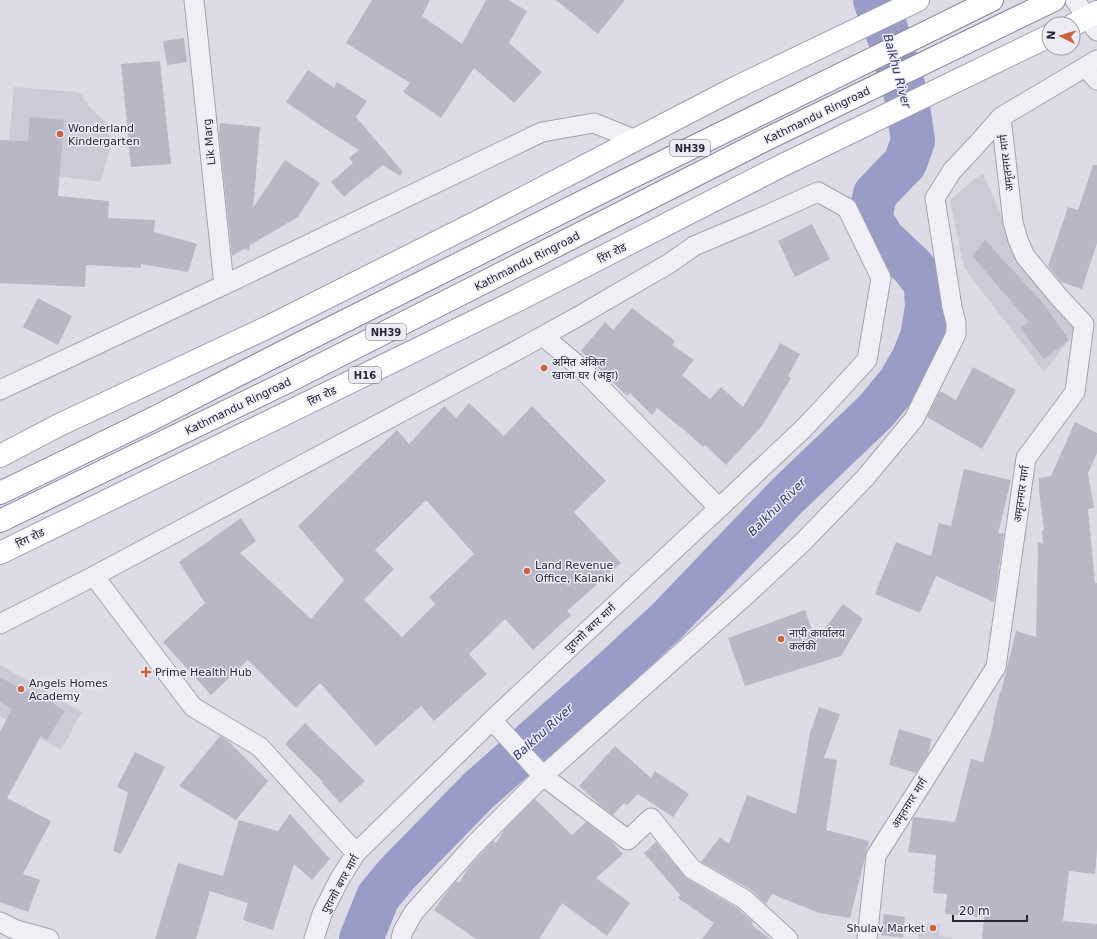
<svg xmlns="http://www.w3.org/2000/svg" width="1097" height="939" font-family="'DejaVu Sans','Noto Sans Devanagari',sans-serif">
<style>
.built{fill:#cbcbd8}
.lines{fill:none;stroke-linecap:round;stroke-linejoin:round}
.river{stroke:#989cc6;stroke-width:44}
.building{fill:#b7b7c6;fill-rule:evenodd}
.street-casing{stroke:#a3a2b0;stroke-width:21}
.primary-casing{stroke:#9c9cb2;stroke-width:24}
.highway-casing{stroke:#84849c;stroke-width:24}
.street{stroke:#efeff5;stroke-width:19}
.primary{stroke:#fff;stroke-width:22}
.highway{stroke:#fff;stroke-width:22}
.poi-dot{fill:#ca6443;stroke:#ececf4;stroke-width:1.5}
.labels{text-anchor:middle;stroke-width:3;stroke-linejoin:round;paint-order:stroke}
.shield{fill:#ececf4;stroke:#626273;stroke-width:1}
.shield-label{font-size:10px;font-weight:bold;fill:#27273c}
.street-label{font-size:11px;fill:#27273c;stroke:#ececf4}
.poi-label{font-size:11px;fill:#27273c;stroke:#ececf4;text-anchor:start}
.water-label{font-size:12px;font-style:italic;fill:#32356f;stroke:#ececf4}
</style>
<rect width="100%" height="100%" fill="#dddce6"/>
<path class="built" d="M 14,87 L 79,92 L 90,108 L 108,124 L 111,144 L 101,182 L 6,169 Z
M 983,174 L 1018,252 L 1078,329 L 1044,372 L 964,268 L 950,200 L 975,178 Z
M 0,665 L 82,712 L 61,750 L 0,716 Z
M 927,923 L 940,924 L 939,936 L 952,937 L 952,939 L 918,939 L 919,931 L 926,932 Z"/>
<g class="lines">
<path class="river" d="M 361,939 L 378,897 L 396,875 L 478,791 L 614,670 L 667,621 L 787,496 L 876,411 L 899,383 L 913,359 L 922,337 L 927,307 L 926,288 L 923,280 L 912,266 L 883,239 L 873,223 L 871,214 L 875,194 L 905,163 L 913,141 L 907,99 L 890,40 L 875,0"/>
</g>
<path class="building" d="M 372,0 L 430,0 L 422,16 L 462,44 L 486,0 L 508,0 L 527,11 L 509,43 L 542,72 L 514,103 L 474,68 L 441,118 L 403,92 L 410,83 L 346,43 Z
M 556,0 L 625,0 L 598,34 Z
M 184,38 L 187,62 L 167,65 L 163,41 Z
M 160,61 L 171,164 L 131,167 L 121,64 Z
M 308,70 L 334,88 L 337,82 L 367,101 L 356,117 L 403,172 L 400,176 L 383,165 L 366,179 L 366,178 L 344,197 L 331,182 L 353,163 L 349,158 L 359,150 L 324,128 L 286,102 Z
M 30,117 L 64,120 L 58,196 L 109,201 L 108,218 L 155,220 L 154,232 L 197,244 L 188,272 L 141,264 L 141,268 L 86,265 L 85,287 L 0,283 L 0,140 L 28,141 Z
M 220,123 L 260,127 L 253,208 L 285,160 L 320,183 L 298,217 L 250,245 L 249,251 L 244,249 L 232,256 L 219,134 Z
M 1093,165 L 1097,165 L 1097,243 L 1082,289 L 1061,282 L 1048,266 L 1068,207 L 1078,210 Z
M 812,224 L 830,259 L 795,277 L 778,241 Z
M 985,240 L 1044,304 L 1069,340 L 1044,359 L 1020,328 L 1029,322 L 972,256 Z
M 38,298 L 72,316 L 58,345 L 23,327 Z
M 632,308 L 675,341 L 672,345 L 694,360 L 682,375 L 710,399 L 721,387 L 743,407 L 775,353 L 780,343 L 800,354 L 788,376 L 791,378 L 762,426 L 726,465 L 705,445 L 703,447 L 681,427 L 681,428 L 657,408 L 652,415 L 630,393 L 627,396 L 581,351 L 605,322 L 613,330 Z
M 973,367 L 1016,390 L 982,449 L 927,417 L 940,391 L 956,400 Z
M 469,403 L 504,436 L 532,406 L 606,481 L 574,512 L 621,563 L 567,611 L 571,615 L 533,650 L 505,619 L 469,654 L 487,674 L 434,721 L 421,706 L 376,746 L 320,683 L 296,708 L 248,660 L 211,695 L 163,642 L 205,603 L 179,562 L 241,518 L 256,541 L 240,553 L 311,619 L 344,580 L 298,526 L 397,430 L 409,444 L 444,406 L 456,418 ZM 426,500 L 474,554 L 429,597 L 435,604 L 402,637 L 364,600 L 394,569 L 375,550 Z
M 1075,422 L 1097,433 L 1097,453 L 1088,473 L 1094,508 L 1088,509 L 1095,583 L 1097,583 L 1097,850 L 1095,874 L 1069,871 L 1063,921 L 1097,924 L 1097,939 L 982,939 L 984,917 L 945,914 L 947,894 L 933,893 L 936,855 L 908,852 L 913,819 L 914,817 L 955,822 L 971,759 L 983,762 L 994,721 L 993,720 L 1000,692 L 1001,692 L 1016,631 L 1036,637 L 1038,542 L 1043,544 L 1042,530 L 1044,530 L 1039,491 L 1039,478 L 1051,476 Z
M 964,469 L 1011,480 L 998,534 L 1004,533 L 994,602 L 936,576 L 920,613 L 875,594 L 896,542 L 931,556 L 939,523 L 951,526 Z
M 843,604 L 863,619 L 841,656 L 745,686 L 728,638 L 805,610 L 816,641 Z
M 0,677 L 33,695 L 35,692 L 65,711 L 47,740 L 41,736 L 7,798 L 51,821 L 23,874 L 40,880 L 28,912 L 0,902 L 0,732 L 12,709 L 0,702 Z
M 819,707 L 840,714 L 824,758 L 837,760 L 826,830 L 869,841 L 850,918 L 819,913 L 772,894 L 766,904 L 750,889 L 701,862 L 720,837 L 729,844 L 747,795 L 796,814 L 810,733 Z
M 305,723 L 365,781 L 340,803 L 322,783 L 323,782 L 285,744 Z
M 899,729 L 932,739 L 928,754 L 916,773 L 889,765 Z
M 220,736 L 228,741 L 268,781 L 236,820 L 179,786 Z
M 615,746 L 651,778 L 655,771 L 689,794 L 673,817 L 638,794 L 627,805 L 624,803 L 613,815 L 600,805 L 579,786 Z
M 135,752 L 165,767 L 121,854 L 113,851 L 128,792 L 117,787 Z
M 535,799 L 572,835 L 586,822 L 611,841 L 623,854 L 596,878 L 630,903 L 607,936 L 562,903 L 539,939 L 476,939 L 434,910 L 447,892 L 456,881 L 459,883 L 469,867 L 482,853 L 493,841 L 496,843 L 505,829 Z
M 290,814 L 330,859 L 312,880 L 294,864 L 273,930 L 243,920 L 248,903 L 210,891 L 196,939 L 155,939 L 178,863 L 223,876 L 239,820 L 278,831 Z
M 656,842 L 686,878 L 737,908 L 753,922 L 752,925 L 770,939 L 702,939 L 714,923 L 678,898 L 680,895 L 644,853 Z
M 884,914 L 905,917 L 903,938 L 881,935 Z"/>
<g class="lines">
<defs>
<path id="street" d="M 194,0 L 224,285
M 1075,0 L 1087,18 L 1097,31
M 1086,67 L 1097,80
M 0,390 L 224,285 L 542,132 L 594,123 L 636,140
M 94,576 L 193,707 L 260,747 L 356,853
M 0,624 L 94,576 L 523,347 L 579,316 L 670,263 L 694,246 L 758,219 L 818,192 L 847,208 L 881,278 L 867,360 L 821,410 L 803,429 L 719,508
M 492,720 L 543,776 L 628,840 L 651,818 L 692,869 L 744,899 L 788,939
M 0,922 L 16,930 L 49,939
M 314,939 L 322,914 L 339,880 L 356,853 L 492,720 L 719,508 L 582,369 L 543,336
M 401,939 L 403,931 L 414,912 L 474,845 L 543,776 L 744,597 L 803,542 L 865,478 L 914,419 L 956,334 L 956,323 L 952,307 L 935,198 L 952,171 L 980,141 L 1001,117
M 867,939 L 876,856 L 996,667 L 1026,458 L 1075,392 L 1084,324 L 1058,296 L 1025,256 L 1018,240 L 1013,222 L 1001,117 L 1097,60"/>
<path id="primary" d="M 1073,25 L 1097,12
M 0,456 L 59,425 L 266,328 L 477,222 L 737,87 L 918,0
M 0,553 L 518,300 L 781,166 L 1049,36"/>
<path id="highway" d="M 0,493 L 152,419 L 277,355 L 624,181 L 992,0
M 0,521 L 287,382 L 769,138 L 1054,0"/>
</defs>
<use href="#street" class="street-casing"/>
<use href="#primary" class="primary-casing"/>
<use href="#highway" class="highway-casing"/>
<use href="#street" class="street"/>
<use href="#primary" class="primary"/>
<use href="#highway" class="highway"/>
</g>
<g class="poi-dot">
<circle cx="60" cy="134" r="4"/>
<circle cx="544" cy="368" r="4"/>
<circle cx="527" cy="571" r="4"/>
<circle cx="781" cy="639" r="4"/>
<path d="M144 666h4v4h4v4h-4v4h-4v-4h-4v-4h4z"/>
<circle cx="21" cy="689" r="4"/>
<circle cx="933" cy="928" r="4"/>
</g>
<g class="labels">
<g class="shield">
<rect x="670" y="140" width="40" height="16" rx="3"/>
<rect x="366" y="324" width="40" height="16" rx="3"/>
<rect x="349" y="367" width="32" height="16" rx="3"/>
</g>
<g class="shield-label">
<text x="690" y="152">NH39</text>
<text x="386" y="336">NH39</text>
<text x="365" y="379">H16</text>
</g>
<g class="street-label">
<text transform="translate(817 115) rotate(-26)" y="4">Kathmandu Ringroad</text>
<text transform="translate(209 142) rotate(-96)" y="4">Lik Marg</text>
<text transform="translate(1006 163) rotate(-97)" y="4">अमृतनगर मार्ग</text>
<text transform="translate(612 253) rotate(-27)" y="4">रिंग रोड</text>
<text transform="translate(527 261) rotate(-27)" y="4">Kathmandu Ringroad</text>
<text transform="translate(322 396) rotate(-26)" y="4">रिंग रोड</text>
<text transform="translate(238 406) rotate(-26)" y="4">Kathmandu Ringroad</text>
<text transform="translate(1021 494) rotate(-82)" y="4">अमृतनगर मार्ग</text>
<text transform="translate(30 538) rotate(-26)" y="4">रिंग रोड</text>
<text transform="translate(590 628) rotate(-43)" y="4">पुरानाो बगर मार्ग</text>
<text transform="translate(909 803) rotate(-58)" y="4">अमृतनगर मार्ग</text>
<text transform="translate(340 884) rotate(-61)" y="4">पुरानाो बगर मार्ग</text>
</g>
<g class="poi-label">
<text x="68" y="132">Wonderland<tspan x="68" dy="13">Kindergarten</tspan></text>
<text x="552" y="366">अमित अंकित<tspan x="552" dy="13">खाजा घर (अड्डा)</tspan></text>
<text x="535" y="569">Land Revenue<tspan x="535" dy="13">Office, Kalanki</tspan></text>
<text x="789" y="637">नापी कार्यालय<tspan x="789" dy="13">कलंकी</tspan></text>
<text x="155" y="676">Prime Health Hub</text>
<text x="29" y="687">Angels Homes<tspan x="29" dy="13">Academy</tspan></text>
<text x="925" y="932" text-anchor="end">Shulav Market</text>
</g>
<g class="water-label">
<text transform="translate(897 71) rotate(75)" y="4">Balkhu River</text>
<text transform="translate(777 507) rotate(-45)" y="4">Balkhu River</text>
<text transform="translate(543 732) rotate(-42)" y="4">Balkhu River</text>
</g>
</g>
<g transform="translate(1061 36) rotate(275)"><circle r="19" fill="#ececf4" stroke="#9d9daa"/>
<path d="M0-3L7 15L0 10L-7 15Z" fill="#ca6443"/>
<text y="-6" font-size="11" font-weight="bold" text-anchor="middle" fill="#27273c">N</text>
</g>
<path d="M953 915v6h74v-6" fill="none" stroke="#27273c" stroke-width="2"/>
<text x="959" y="915" font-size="12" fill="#27273c" stroke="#ececf4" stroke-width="3" paint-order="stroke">20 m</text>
</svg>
